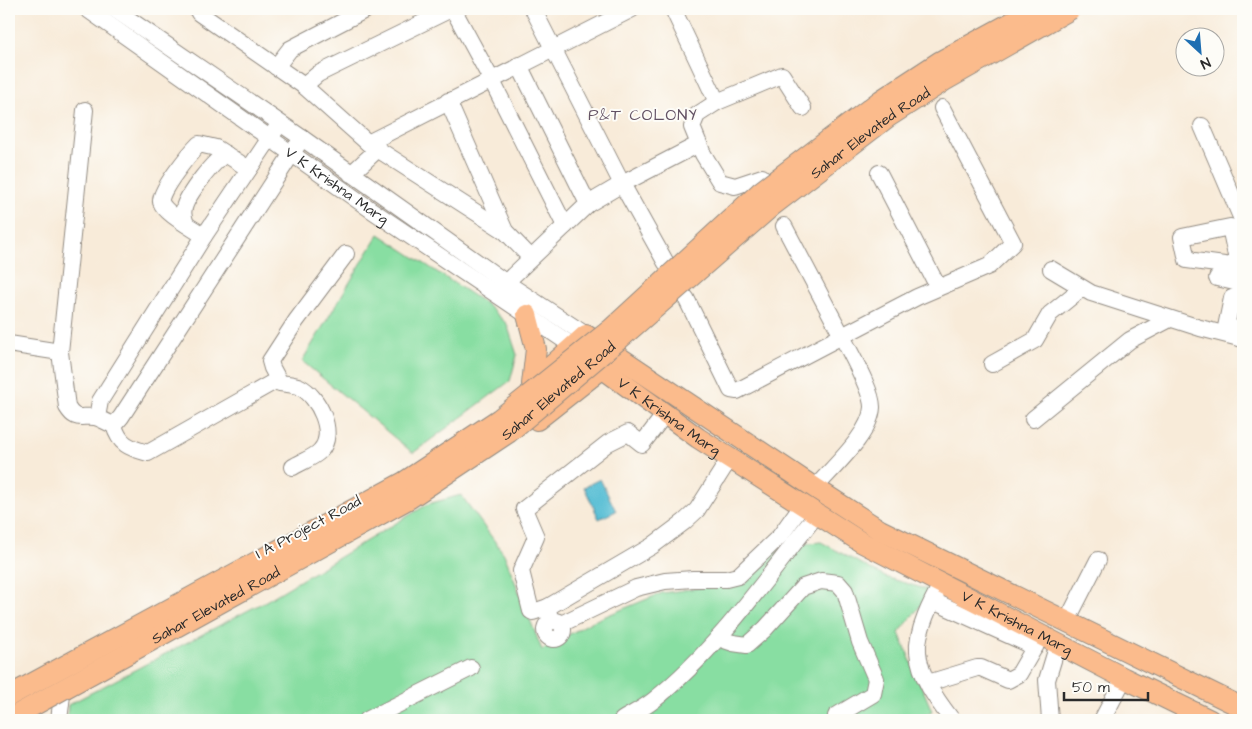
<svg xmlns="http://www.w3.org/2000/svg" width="1252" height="729" font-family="'Architects Daughter',sans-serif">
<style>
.green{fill:#88dea2;stroke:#5a8466}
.water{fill:#56bed4;stroke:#407480}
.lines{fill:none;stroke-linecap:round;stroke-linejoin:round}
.minor-casing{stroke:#928b82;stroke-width:18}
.major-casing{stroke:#928b82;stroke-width:22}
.minor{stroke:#fff;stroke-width:16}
.major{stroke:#fbbb8c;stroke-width:20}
.major-bridge-casing{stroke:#928b82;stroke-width:22;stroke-linecap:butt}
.major-bridge{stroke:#fbbb8c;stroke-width:20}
.labels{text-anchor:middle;stroke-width:4;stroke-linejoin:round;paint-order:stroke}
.street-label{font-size:15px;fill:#2b2b2b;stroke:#fdfcf7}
.neighbourhood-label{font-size:16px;letter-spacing:1px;fill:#645365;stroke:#fdfcf7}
</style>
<rect width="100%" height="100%" fill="#fdfcf7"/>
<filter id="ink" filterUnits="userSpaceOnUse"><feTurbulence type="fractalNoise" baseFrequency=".02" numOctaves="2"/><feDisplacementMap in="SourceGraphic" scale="10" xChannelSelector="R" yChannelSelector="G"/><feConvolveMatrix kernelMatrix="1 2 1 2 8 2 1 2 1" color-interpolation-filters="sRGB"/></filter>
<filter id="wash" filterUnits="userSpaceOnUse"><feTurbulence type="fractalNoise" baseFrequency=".0096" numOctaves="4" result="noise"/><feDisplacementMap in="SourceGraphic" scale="20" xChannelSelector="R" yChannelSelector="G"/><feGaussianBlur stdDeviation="1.12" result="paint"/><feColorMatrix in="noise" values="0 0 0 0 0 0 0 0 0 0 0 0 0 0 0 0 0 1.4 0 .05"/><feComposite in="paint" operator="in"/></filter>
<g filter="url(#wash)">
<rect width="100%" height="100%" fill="#f8ebd9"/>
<path class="green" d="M 379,234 L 486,304 L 507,324 L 517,355 L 510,381 L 413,453 L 302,361 Z
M 461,495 L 504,554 L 542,650 L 591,622 L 662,593 L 736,583 L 780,536 L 800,544 L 821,542 L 885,577 L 932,591 L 899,633 L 932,711 L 916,720 L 67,720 L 68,705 L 266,601 L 428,504 Z"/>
<path class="water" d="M 600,479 L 616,511 L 599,519 L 584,487 Z"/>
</g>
<g filter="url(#ink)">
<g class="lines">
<defs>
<g id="minor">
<path id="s1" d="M 87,9 L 370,209 L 573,346"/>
<path d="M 114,9 L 302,138 L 505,282 L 586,335"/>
<path d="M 197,9 L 199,13 L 304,86 L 368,143 L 505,231"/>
<path d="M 453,9 L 491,79 L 565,226"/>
<path d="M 533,9 L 622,184 L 666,263"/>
<path d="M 673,9 L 717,102"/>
<path d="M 276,67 L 290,49 L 367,9"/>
<path d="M 304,86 L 318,74 L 451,9"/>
<path d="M 448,101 L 505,231 L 531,258"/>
<path d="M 85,110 L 60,352 L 67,407 C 76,422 81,415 95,417 C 101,418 106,423 114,425 L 121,417 L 302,138"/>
<path d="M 1202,126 L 1241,217 L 1243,226"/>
<path d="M 368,143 L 632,9"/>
<path d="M 879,173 L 938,287"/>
<path d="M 351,174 L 378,149"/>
<path d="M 762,177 L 735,186 L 720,182 L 703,154 L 692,127 L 697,115 L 717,102 L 782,75 L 803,108"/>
<path d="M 588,204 L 622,184 L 699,144"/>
<path d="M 186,224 C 184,218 182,214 184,208 C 187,195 214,160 226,154"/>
<path d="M 204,236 C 193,228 165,214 161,202 C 158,192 191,152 199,144 L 216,148 L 249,169"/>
<path d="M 1239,267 L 1187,260 L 1182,237 L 1230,227 L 1242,284"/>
<path d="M 1051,269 L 1091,293 L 1200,328 L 1243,339"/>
<path d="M 1217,278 L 1243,284"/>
<path d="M 499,289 L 588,204 L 519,65"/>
<path d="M 1243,294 L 1232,298 L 1226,327 L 1243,330"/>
<path d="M 686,298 L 731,390 L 737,391 L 842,336 L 784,226"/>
<path d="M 9,344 L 60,352"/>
<path d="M 992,364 L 1035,340 L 1050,314 L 1082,288"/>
<path d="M 97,417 L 100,401 L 204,236 L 276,129"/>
<path d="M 1033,419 L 1130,340 L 1170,319"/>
<path d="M 114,425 C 119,444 129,448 148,453 L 277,380"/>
<path d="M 293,467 C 301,462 313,458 320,451 C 337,433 318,396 300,387 C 294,384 286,384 280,383 L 272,368 L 270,361 L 296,321 L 346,254"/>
<path d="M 815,488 C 832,468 871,434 872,407 C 872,390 850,353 842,336 L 917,297 L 989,266 L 1013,243 L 942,108"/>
<path d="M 942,583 C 932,600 916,632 918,652 C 920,678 937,700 952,720"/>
<path d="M 933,601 L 1035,647"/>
<path d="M 548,607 L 533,612 L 531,611 L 521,571 L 536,537 L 524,509 L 608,443 L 628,433 L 642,444 L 665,414"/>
<circle cx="554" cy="630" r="9"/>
<path d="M 550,621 L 548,607 L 652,546 L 684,522 L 697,510 L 730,458"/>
<path d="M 1067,621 L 1098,560"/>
<path d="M 561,624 L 636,588 L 665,581 L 693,579 L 726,579 L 738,576 L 780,536 L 802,505"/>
<path d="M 718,638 L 733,643 L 747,645 L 765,629 L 803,587 L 821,581 L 838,583 L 845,591 L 860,642 L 876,679 L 873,694 L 836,716"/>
<path d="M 928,683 L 977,668 L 981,668 L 1008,680 L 1019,674 L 1041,636"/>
<path d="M 59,720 L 62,695 L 59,680"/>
<path d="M 367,720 L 471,668"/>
<path d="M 622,720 C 632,714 644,708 654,700 C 717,650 767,577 817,514"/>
<path d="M 1050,720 L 1047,680 L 1058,644"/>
<path d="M 1102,720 L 1124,678"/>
</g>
<g id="major">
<path d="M 527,315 L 536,349 L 532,384"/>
<path id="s2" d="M 580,352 L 698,438 L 861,542 L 1124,678 L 1210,720"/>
<path d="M 549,368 L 586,335 L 815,488 L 880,530 L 1243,708"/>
<path d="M 537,420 L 613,360"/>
</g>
</defs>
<use href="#minor" class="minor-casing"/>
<use href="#major" class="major-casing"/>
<use href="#minor" class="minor"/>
<use href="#major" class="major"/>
<defs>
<g id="major-bridge">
<path d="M 9,696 L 404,482 L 499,419 L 611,329 L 760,192 L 881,100 L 939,62 L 1036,9"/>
<path id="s3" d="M 9,719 L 410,498 L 508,433 L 623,336 L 772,206 L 888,117 L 944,81 L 1071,9"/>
</g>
</defs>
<use href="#major-bridge" class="major-bridge-casing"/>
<use href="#major-bridge" class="major-bridge"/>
</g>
</g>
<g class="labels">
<g class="street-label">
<text dy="5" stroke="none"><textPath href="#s3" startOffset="1046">Sahar Elevated Road</textPath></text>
<text dy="5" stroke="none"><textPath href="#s1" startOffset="306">V K Krishna Marg</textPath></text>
<text dy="5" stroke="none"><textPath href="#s3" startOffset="641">Sahar Elevated Road</textPath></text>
<text dy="5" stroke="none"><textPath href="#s2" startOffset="110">V K Krishna Marg</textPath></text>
<text transform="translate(308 527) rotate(-28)" y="5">I A Project Road</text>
<text dy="5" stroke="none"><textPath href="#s3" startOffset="236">Sahar Elevated Road</textPath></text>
<text dy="5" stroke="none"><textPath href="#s2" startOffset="515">V K Krishna Marg</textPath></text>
</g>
<g class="neighbourhood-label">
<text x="643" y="120">P&amp;T COLONY</text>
</g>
</g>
<rect width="1252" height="729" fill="none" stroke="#fdfcf7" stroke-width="30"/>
<g transform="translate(1200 52) rotate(154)"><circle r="24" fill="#fdfcf7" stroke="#a9a8a5"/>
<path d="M0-4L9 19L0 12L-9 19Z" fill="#1f6fb2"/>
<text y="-8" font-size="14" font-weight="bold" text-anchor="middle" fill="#2b2b2b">N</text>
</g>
<path d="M1064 692v8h84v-8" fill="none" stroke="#2b2b2b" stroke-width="2.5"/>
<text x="1072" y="692" font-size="15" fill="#2b2b2b" stroke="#fdfcf7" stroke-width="4" paint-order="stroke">50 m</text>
</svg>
